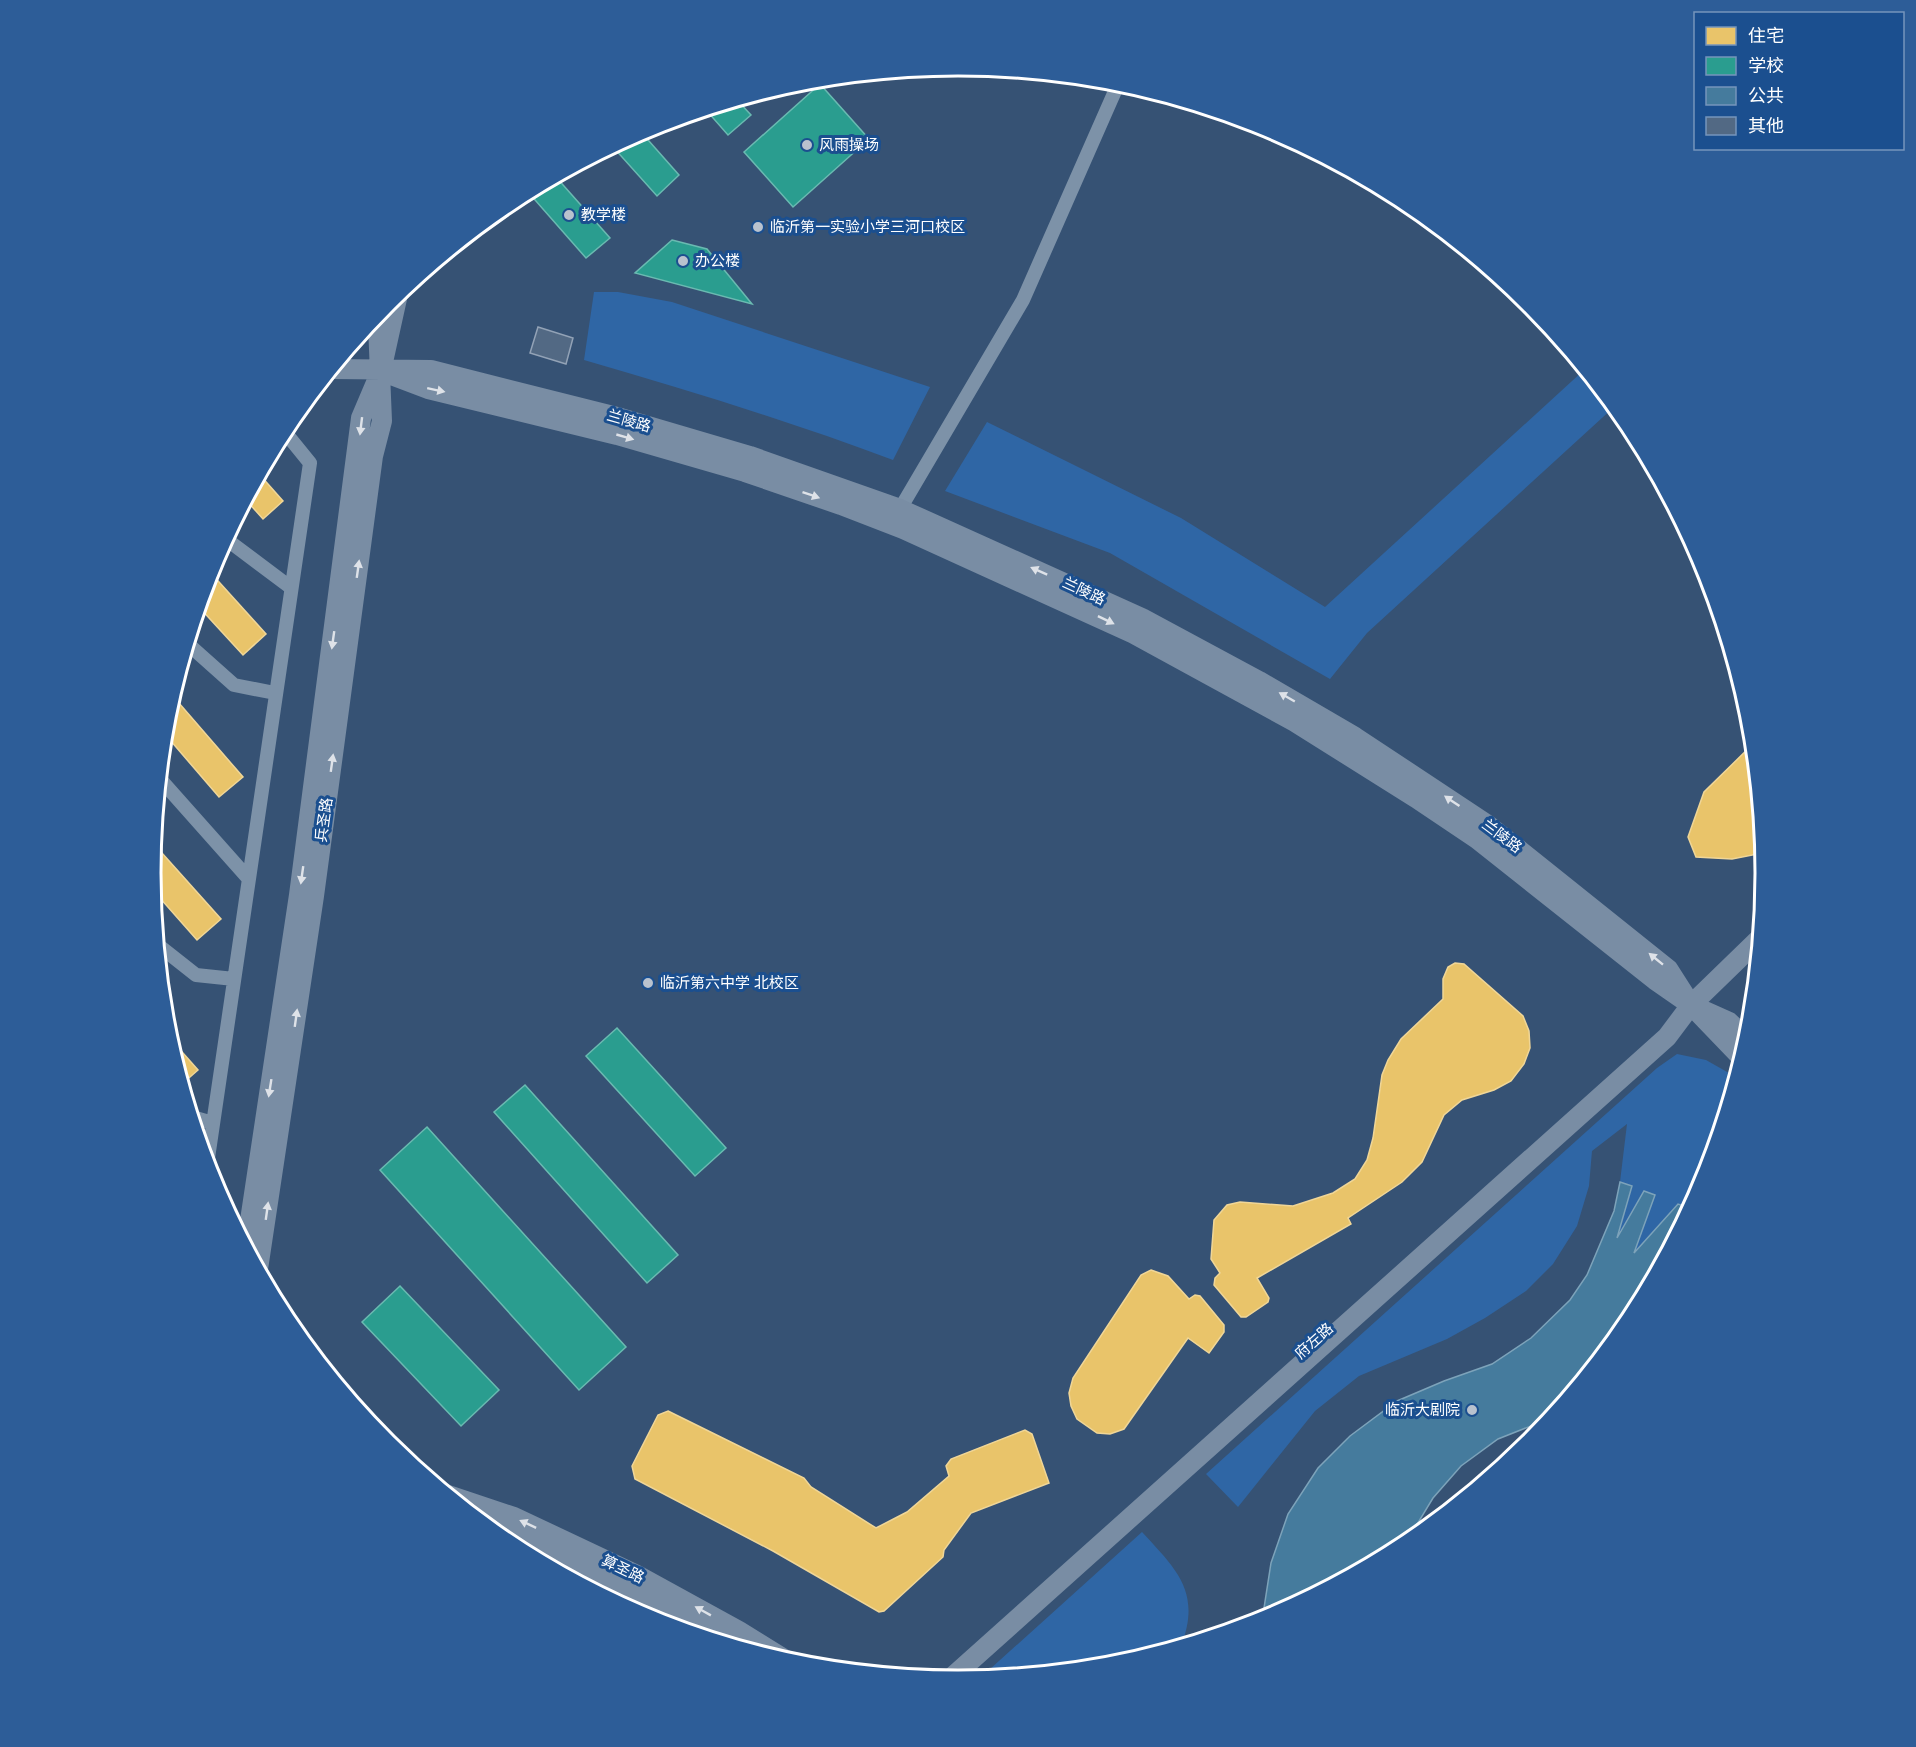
<svg xmlns="http://www.w3.org/2000/svg" width="1916" height="1747" font-family="'Public Sans','Noto Sans SC',sans-serif">
<style>
.green{fill:#2f66a5}
.homes{fill:#e9c46a;stroke:#f0d697;stroke-width:1.5}
.schools{fill:#2a9d8f;stroke:#6abab1;stroke-width:1.5}
.public{fill:#457b9d;stroke:#7da3ba;stroke-width:1.5}
.building{fill:#526984;stroke:#92a2b6;stroke-width:1.5}
.lines{fill:none;stroke-linecap:round;stroke-linejoin:round}
.street{stroke:#7d92a8;stroke-width:14}
.secondary{stroke:#798da4;stroke-width:20}
.oneway{fill:#dee2e8}
.poi-dot{fill:#b9c2ce;stroke:#1b4f8f;stroke-width:2}
.labels{text-anchor:middle;stroke-width:6;stroke-linejoin:round;paint-order:stroke}
.poi-label{font-size:15px;fill:#fff;stroke:#1b4f8f;text-anchor:start}
.street-label{font-size:15px;fill:#fff;stroke:#1b4f8f}
.rim{fill:none;stroke:#fff;stroke-width:3}
</style>
<rect width="100%" height="100%" fill="#365274"/>
<path class="green" d="M 594,292 L 618,292 L 672,302 L 930,387 L 893,460 C 791,422 688,390 584,360 Z
M 1584,370 L 1614,407 L 1367,633 L 1330,679 L 1110,553 L 945,491 L 987,422 L 1181,518 L 1325,607 Z
M 1677,1054 L 1706,1060 L 1736,1077 L 1704,1183 L 1690,1208 L 1678,1204 L 1634,1253 L 1654,1195 L 1644,1191 L 1617,1238 L 1632,1187 L 1620,1182 L 1627,1124 L 1592,1151 L 1589,1186 L 1577,1226 L 1553,1264 L 1526,1291 L 1485,1318 L 1447,1339 L 1359,1376 L 1315,1411 L 1238,1507 L 1206,1474 L 1657,1068 Z
M 1142,1532 C 1176,1569 1202,1592 1181,1646 L 1115,1666 L 979,1679 Z"/>
<path class="homes" d="M 260,475 L 283,501 L 263,519 L 246,500 Z
M 210,572 L 266,634 L 243,655 L 199,607 Z
M 172,695 L 243,777 L 219,797 L 164,733 Z
M 1753,744 L 1763,853 L 1732,859 L 1696,857 L 1688,837 L 1704,792 Z
M 153,843 L 221,919 L 197,940 L 152,889 Z
M 1455,963 L 1464,964 L 1523,1016 L 1529,1031 L 1530,1048 L 1524,1064 L 1511,1081 L 1494,1090 L 1462,1100 L 1444,1115 L 1422,1162 L 1402,1182 L 1348,1218 L 1351,1224 L 1257,1278 L 1269,1298 L 1268,1302 L 1246,1317 L 1241,1317 L 1214,1285 L 1215,1278 L 1220,1273 L 1211,1259 L 1214,1220 L 1227,1205 L 1240,1202 L 1293,1206 L 1333,1193 L 1355,1179 L 1367,1160 L 1373,1138 L 1382,1075 L 1388,1060 L 1401,1039 L 1443,999 L 1443,979 L 1448,967 Z
M 167,1035 L 198,1070 L 182,1084 Z
M 1151,1270 L 1168,1276 L 1189,1299 L 1195,1295 L 1200,1296 L 1224,1325 L 1224,1332 L 1209,1353 L 1188,1338 L 1124,1429 L 1110,1434 L 1097,1433 L 1077,1419 L 1071,1406 L 1069,1393 L 1073,1378 L 1141,1275 Z
M 668,1411 L 804,1478 L 811,1487 L 876,1528 L 907,1512 L 949,1476 L 946,1466 L 951,1459 L 1025,1430 L 1032,1434 L 1049,1483 L 971,1513 L 944,1550 L 943,1557 L 884,1611 L 879,1612 L 773,1551 L 635,1479 L 632,1466 L 658,1415 Z"/>
<path class="schools" d="M 820,84 L 869,139 L 793,207 L 744,152 Z
M 738,101 L 751,115 L 728,135 L 706,110 Z
M 641,132 L 679,175 L 657,196 L 613,147 Z
M 556,177 L 610,238 L 586,258 L 528,192 Z
M 672,240 L 707,249 L 752,304 L 635,273 Z
M 617,1028 L 726,1148 L 695,1176 L 586,1056 Z
M 525,1085 L 678,1255 L 647,1283 L 494,1112 Z
M 427,1127 L 626,1347 L 579,1390 L 380,1170 Z
M 400,1286 L 499,1390 L 461,1426 L 362,1322 Z"/>
<path class="public" d="M 1620,1182 L 1632,1186 L 1617,1238 L 1644,1191 L 1655,1195 L 1634,1253 L 1678,1204 L 1690,1208 L 1629,1322 L 1551,1418 L 1498,1439 L 1461,1466 L 1433,1498 L 1413,1531 L 1411,1541 L 1406,1545 L 1262,1621 L 1271,1563 L 1288,1514 L 1318,1468 L 1350,1436 L 1397,1401 L 1444,1381 L 1492,1364 L 1531,1338 L 1570,1300 L 1587,1275 L 1614,1211 Z
M 1541,1430 L 1529,1445 L 1476,1488 L 1494,1464 L 1521,1440 Z"/>
<path class="building" d="M 538,327 L 573,338 L 566,364 L 530,353 Z"/>
<g class="lines">
<path class="street" d="M 900,509 L 1023,300 L 1119,82
M 226,539 L 290,587
M 188,644 L 234,685 L 275,693
M 160,779 L 248,878
M 158,945 L 196,975 L 234,979
M 192,1117 L 213,1123
M 207,1165 L 310,463 L 284,431"/>
<path class="secondary" d="M 332,369 L 431,370 L 621,418 L 750,456 L 900,509 L 1142,618 L 1259,681 L 1355,737 L 1488,825 L 1668,969 L 1691,1005 L 1742,1058
M 391,375 L 428,389 L 617,435 L 745,472 L 841,505 L 903,529 L 1134,634 L 1295,722 L 1416,798 L 1477,839 L 1655,980 L 1691,1005 L 1729,1022 L 1747,1039
M 246,1247 L 299,895 L 361,418 L 381,371 L 398,294
M 258,1269 L 314,896 L 373,456 L 382,421 L 378,325 L 380,311
M 448,1495 L 514,1517 L 637,1575 L 739,1631 L 789,1662
M 484,1524 C 570,1553 650,1601 729,1644
M 949,1680 L 1667,1037 L 1691,1005 L 1759,939"/>
</g>
<defs><path id="oneway-solid" d="M-6-.8H1V-3.2L6.5 0L1 3.2V.8H-6Z" transform="scale(1.5)"/></defs>
<g class="oneway">
<use href="#oneway-solid" transform="translate(436 390) rotate(12)"/>
<use href="#oneway-solid" transform="translate(361 426) rotate(97)"/>
<use href="#oneway-solid" transform="translate(625 437) rotate(16)"/>
<use href="#oneway-solid" transform="translate(811 495) rotate(19)"/>
<use href="#oneway-solid" transform="translate(358 569) rotate(-82)"/>
<use href="#oneway-solid" transform="translate(1039 571) rotate(-156)"/>
<use href="#oneway-solid" transform="translate(1106 620) rotate(26)"/>
<use href="#oneway-solid" transform="translate(333 640) rotate(98)"/>
<use href="#oneway-solid" transform="translate(1287 697) rotate(-150)"/>
<use href="#oneway-solid" transform="translate(332 763) rotate(-82)"/>
<use href="#oneway-solid" transform="translate(1452 801) rotate(-146)"/>
<use href="#oneway-solid" transform="translate(302 875) rotate(98)"/>
<use href="#oneway-solid" transform="translate(1656 959) rotate(-141)"/>
<use href="#oneway-solid" transform="translate(296 1018) rotate(-82)"/>
<use href="#oneway-solid" transform="translate(270 1088) rotate(99)"/>
<use href="#oneway-solid" transform="translate(267 1211) rotate(-82)"/>
<use href="#oneway-solid" transform="translate(528 1524) rotate(-155)"/>
<use href="#oneway-solid" transform="translate(703 1611) rotate(-151)"/>
</g>
<g class="poi-dot">
<circle cx="807" cy="145" r="6"/>
<circle cx="569" cy="215" r="6"/>
<circle cx="758" cy="227" r="6"/>
<circle cx="683" cy="261" r="6"/>
<circle cx="648" cy="983" r="6"/>
<circle cx="1472" cy="1410" r="6"/>
</g>
<g class="labels">
<g class="poi-label">
<text x="819" y="150">风雨操场</text>
<text x="581" y="220">教学楼</text>
<text x="770" y="232">临沂第一实验小学三河口校区</text>
<text x="695" y="266">办公楼</text>
<text x="660" y="988">临沂第六中学 北校区</text>
<text x="1460" y="1415" text-anchor="end">临沂大剧院</text>
</g>
<g class="street-label">
<text transform="translate(629 421) rotate(16)" y="5">兰陵路</text>
<text transform="translate(1084 591) rotate(25)" y="5">兰陵路</text>
<text transform="translate(324 820) rotate(-82)" y="5">兵圣路</text>
<text transform="translate(1502 836) rotate(37)" y="5">兰陵路</text>
<text transform="translate(1314 1341) rotate(-42)" y="5">府左路</text>
<text transform="translate(623 1569) rotate(26)" y="5">算圣路</text>
</g>
</g>
<path d="M0 0H1916V1747H0ZM161 873a797 797 0 1 1 1594 0a797 797 0 1 1-1594 0Z" fill="#2d5d98" fill-rule="evenodd"/>
<path class="rim" d="M161 873a797 797 0 1 1 1594 0a797 797 0 1 1-1594 0Z"/>
<rect x="1694" y="12" width="210" height="138" fill="#1b4f8f" stroke="#7695bc" stroke-width="1.5"/>
<rect x="1706" y="27" width="30" height="18" fill="#e9c46a" stroke="#7695bc" stroke-width="1.5"/>
<text x="1748" y="42" font-size="18" fill="#ffffff">住宅</text>
<rect x="1706" y="57" width="30" height="18" fill="#2a9d8f" stroke="#7695bc" stroke-width="1.5"/>
<text x="1748" y="72" font-size="18" fill="#ffffff">学校</text>
<rect x="1706" y="87" width="30" height="18" fill="#457b9d" stroke="#7695bc" stroke-width="1.5"/>
<text x="1748" y="102" font-size="18" fill="#ffffff">公共</text>
<rect x="1706" y="117" width="30" height="18" fill="#526984" stroke="#7695bc" stroke-width="1.5"/>
<text x="1748" y="132" font-size="18" fill="#ffffff">其他</text>
</svg>
